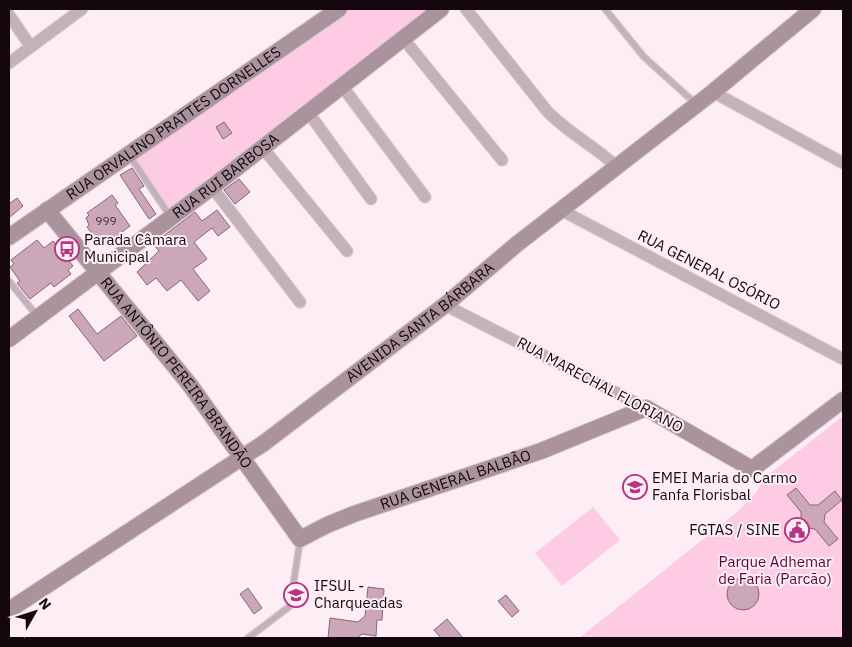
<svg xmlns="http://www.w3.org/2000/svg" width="852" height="647" font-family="'IBM Plex Sans',sans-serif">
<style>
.green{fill:#fdcbe3}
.building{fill:#cba7b8;stroke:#876676}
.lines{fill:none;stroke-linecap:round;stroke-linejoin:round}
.lane-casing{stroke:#d8c8d0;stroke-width:8}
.street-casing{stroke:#d8c8d0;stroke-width:13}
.secondary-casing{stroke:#d8c8d0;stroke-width:18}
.lane{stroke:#c3b2ba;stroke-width:5.5}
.street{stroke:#c3b2ba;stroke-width:11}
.secondary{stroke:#ab939e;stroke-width:16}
.labels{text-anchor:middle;stroke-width:4;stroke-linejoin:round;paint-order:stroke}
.number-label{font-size:12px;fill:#423038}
.street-label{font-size:15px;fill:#14080e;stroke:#fdedf5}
.poi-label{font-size:15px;fill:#14080e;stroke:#fdedf5;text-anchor:start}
.park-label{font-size:15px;fill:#59073c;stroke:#fdedf5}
</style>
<rect width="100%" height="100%" fill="#fdedf5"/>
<path class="green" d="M 347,9 L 431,9 L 170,208 L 133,156 Z
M 843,416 L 843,638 L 579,638 L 736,513 L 756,493 L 763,479 Z
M 593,507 L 620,540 L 562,586 L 535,553 Z"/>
<path class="building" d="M 224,122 L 232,133 L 223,139 L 216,127 Z
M 132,168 L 144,186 L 139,189 L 156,214 L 149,219 L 120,175 Z
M 239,179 L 250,192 L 235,204 L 224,190 Z
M 112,195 L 118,203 L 115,205 L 130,226 L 102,247 L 87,227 L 89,225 L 86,218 L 89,215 L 87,213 Z
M 17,198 L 23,206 L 9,218 L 9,204 Z
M 217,210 L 230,227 L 218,236 L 212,228 L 194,242 L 207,259 L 193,269 L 210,291 L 198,301 L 181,280 L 167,291 L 156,278 L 147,285 L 137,272 L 159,251 L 153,244 L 195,212 L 202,221 Z
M 37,240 L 44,248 L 53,241 L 73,266 L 68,270 L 71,274 L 54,287 L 51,283 L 30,299 L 17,283 L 20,281 L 10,267 L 14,264 L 11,260 Z
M 78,309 L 97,334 L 121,316 L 137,336 L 104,361 L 69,316 Z
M 796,488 L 810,505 L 818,505 L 835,491 L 842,500 L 825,514 L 824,522 L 838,539 L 829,546 L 815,529 L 808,528 L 792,542 L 784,533 L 801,519 L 801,512 L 787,495 Z
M727 594a16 16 0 1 1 32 0a16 16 0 1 1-32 0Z
M 368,587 L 384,589 L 382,620 L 377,620 L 376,636 L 362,634 L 357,638 L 328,638 L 330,618 L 358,622 L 365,616 Z
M 248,588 L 262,608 L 254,614 L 240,594 Z
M 506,595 L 519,611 L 512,617 L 498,601 Z
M 447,619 L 463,638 L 441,638 L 434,630 Z"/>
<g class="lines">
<defs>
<path id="lane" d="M 605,9 L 644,57 L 695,103
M 129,155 L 170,216
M 9,281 L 37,316
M 248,638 L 290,606 L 300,541"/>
<path id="street" d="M 466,9 L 547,111 C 567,132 594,146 616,166
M 9,15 L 31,47
M 402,37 L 502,160
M 9,63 L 82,9
M 342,86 L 425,197
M 713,92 L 843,163
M 308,112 L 371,199
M 262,147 L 347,251
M 212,187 L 300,302
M 561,210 L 843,359
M 445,305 L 646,408"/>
<g id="secondary">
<path id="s1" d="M 47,210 L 190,385 L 300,539 L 327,525 L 354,514 L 541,451 L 646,408 L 752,469 L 843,400"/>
<path id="s2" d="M 9,237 L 339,9"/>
<path id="s3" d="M 9,339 L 212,187 L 441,9"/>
<path id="s4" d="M 9,610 L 264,443 L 445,305 L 517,244 L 713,92 L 813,9"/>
</g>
</defs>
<use href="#lane" class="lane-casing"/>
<use href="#street" class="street-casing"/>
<use href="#secondary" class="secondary-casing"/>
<use href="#lane" class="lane"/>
<use href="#street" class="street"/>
<use href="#secondary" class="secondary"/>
</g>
<defs>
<symbol id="bus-ring" viewBox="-11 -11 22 22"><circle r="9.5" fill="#fdedf5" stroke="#b63683" stroke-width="1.5"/><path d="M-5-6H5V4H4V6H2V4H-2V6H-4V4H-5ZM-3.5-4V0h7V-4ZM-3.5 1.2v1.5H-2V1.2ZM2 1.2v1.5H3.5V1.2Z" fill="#b63683"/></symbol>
<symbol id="school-ring" viewBox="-11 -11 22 22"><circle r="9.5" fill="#fdedf5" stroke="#b63683" stroke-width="1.5"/><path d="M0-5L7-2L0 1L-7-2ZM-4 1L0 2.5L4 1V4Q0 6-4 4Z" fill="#b63683"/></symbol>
<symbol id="civic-ring" viewBox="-11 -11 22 22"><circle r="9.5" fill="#fdedf5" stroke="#b63683" stroke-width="1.5"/><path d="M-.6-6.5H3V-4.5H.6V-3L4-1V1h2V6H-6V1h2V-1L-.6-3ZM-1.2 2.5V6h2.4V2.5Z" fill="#b63683"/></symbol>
<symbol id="university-ring" viewBox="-11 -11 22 22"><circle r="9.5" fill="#fdedf5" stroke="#b63683" stroke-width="1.5"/><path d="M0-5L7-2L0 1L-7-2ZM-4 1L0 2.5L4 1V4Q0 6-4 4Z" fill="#b63683"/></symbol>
</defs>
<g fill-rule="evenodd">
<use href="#bus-ring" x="53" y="235" width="28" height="28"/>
<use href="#school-ring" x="621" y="473" width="28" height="28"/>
<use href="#civic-ring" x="783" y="516" width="28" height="28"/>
<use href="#university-ring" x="282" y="581" width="28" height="28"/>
</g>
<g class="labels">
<g class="number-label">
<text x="106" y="225">999</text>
</g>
<g class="street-label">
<text dy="5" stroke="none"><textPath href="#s2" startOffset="200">RUA ORVALINO PRATTES DORNELLES</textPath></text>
<text dy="5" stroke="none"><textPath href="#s3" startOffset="271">RUA RUI BARBOSA</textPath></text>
<text transform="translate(709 270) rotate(27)" y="5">RUA GENERAL OSÓRIO</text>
<text dy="5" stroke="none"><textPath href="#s4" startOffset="502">AVENIDA SANTA BÁRBARA</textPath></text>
<text dy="5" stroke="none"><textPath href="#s1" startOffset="208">RUA ANTÔNIO PEREIRA BRANDÃO</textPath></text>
<text transform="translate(600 385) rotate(28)" y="5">RUA MARECHAL FLORIANO</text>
<text dy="5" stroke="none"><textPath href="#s1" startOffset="582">RUA GENERAL BALBÃO</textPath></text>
</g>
<g class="poi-label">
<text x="84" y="245">Parada Câmara<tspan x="84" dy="17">Municipal</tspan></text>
<text x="652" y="483">EMEI Maria do Carmo<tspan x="652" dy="17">Fanfa Florisbal</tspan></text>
<text x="780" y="535" text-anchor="end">FGTAS / SINE</text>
<text x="314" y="591">IFSUL -<tspan x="314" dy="17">Charqueadas</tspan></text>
</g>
<g class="park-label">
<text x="775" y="567">Parque Adhemar<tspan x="775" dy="17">de Faria (Parcão)</tspan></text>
</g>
</g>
<rect width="852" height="647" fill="none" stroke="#14080e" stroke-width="20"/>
<g transform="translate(35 612) rotate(51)" stroke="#fdedf5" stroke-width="4" paint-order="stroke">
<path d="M0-4L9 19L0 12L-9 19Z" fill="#14080e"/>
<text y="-8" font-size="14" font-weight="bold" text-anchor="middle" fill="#14080e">N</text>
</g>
</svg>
